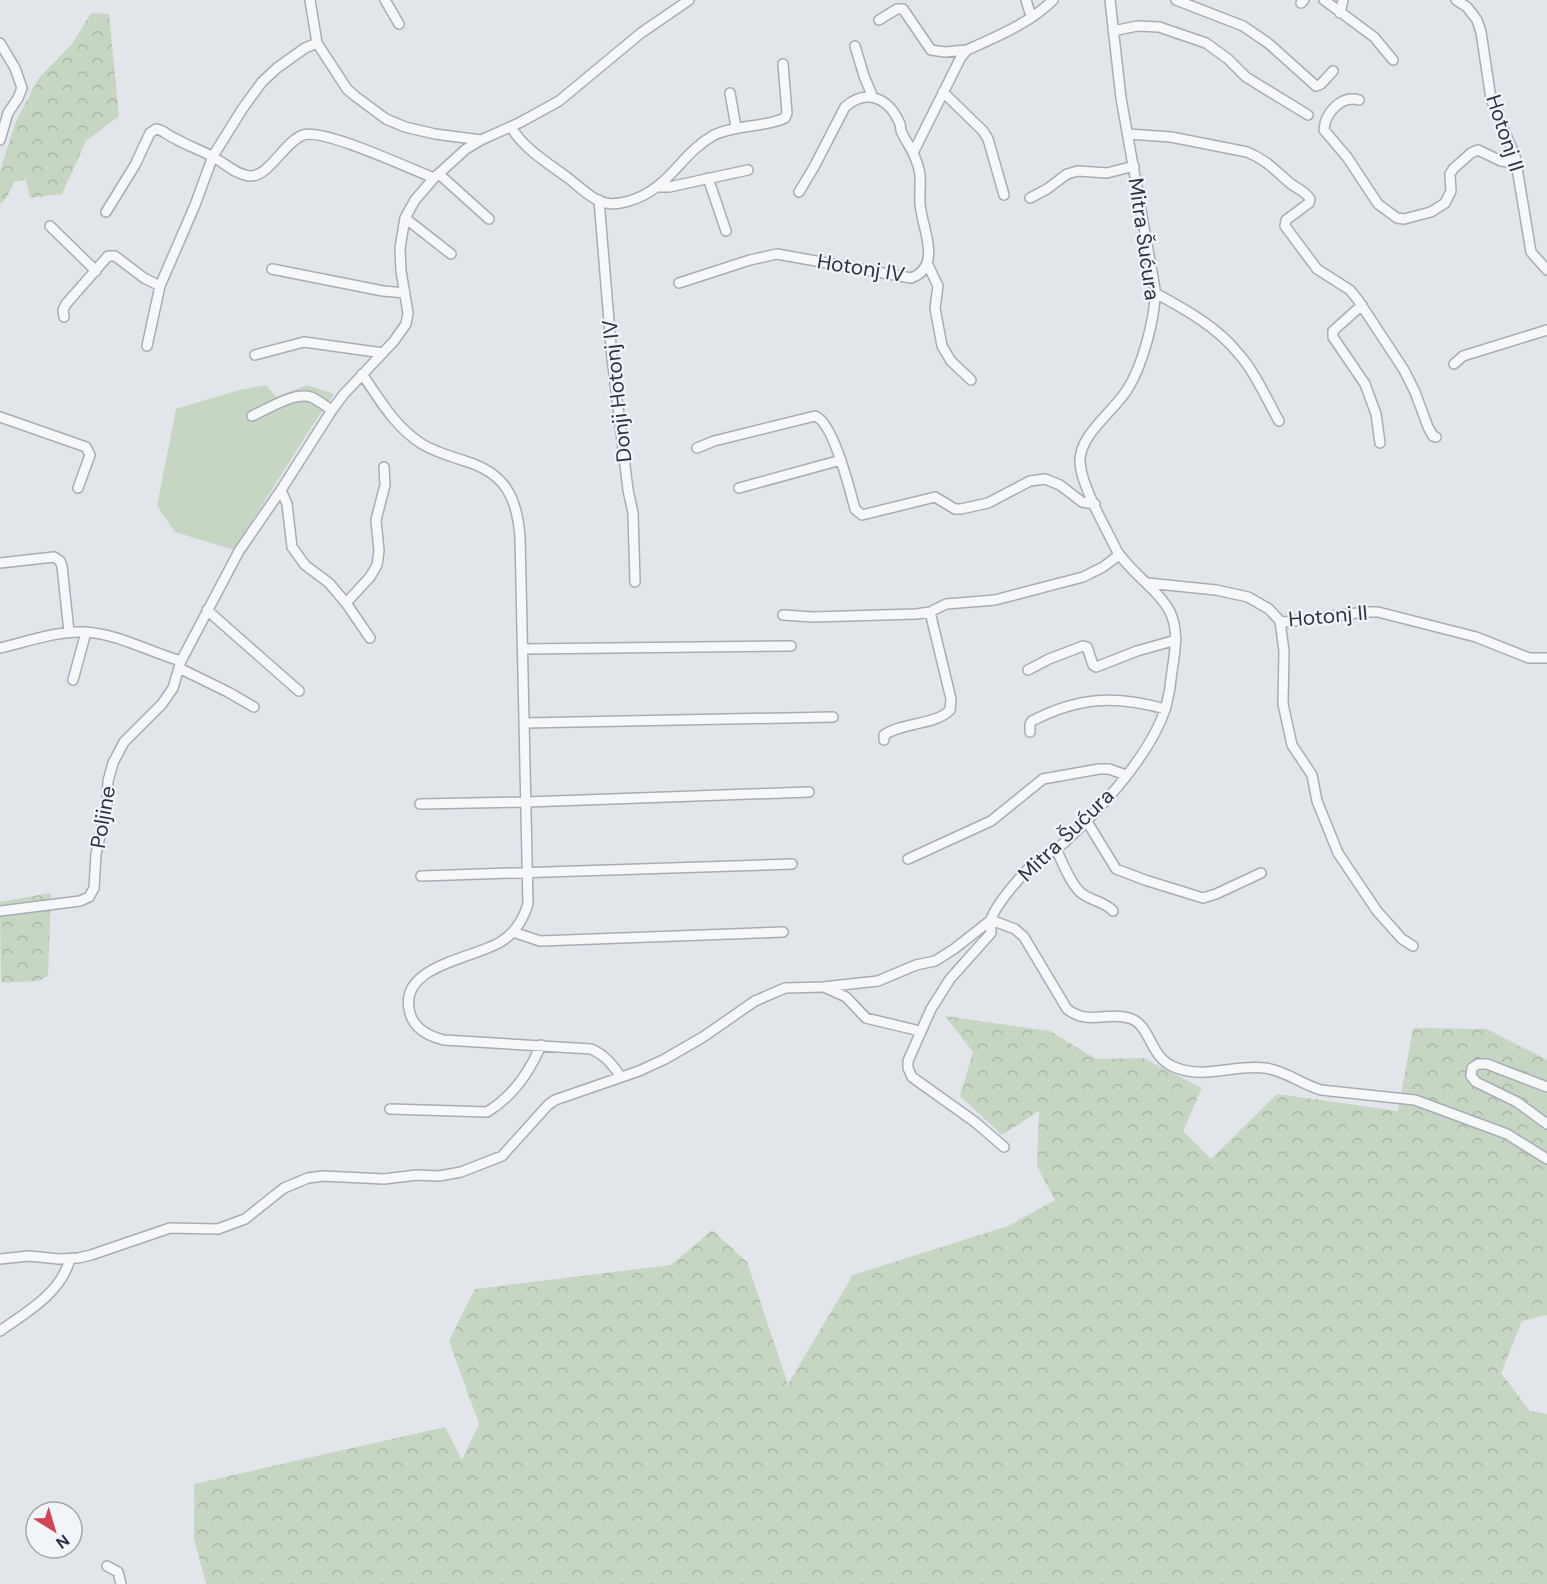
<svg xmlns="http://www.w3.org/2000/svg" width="1547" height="1584" font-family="'DM Sans',sans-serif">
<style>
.grass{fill:#c7d5c3}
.forest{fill:url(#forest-crowns)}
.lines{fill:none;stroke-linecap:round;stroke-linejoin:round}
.street-casing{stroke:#a7adb6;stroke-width:12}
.street{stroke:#f5f7f9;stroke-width:9}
.labels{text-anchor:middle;stroke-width:4.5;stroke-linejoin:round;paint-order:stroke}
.street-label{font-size:21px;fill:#2a3344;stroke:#f2f5f8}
</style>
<defs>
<pattern id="forest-crowns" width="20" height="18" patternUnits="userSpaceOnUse" patternTransform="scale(1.5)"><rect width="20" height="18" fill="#c7d5c3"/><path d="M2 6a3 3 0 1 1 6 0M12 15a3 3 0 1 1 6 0" fill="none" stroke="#abb7a9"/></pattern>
</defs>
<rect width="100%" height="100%" fill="#e2e6eb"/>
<path class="grass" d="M 266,385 L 276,397 L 307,385 L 334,394 L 308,432 L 234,550 L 175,532 L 157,506 L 176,409 L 239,390 Z"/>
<path class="forest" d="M 91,13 L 109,14 L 119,116 L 86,141 L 62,194 L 30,198 L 26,179 L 14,182 L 6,199 L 0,204 L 0,171 L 16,121 L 39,78 L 72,44 Z
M 51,893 L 48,976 L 39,981 L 1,983 L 0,902 Z
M 945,1016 L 1050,1031 L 1096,1059 L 1143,1058 L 1202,1088 L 1183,1131 L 1211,1159 L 1277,1094 L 1398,1111 L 1413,1028 L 1487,1029 L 1547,1060 L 1547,1315 L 1522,1321 L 1501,1373 L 1530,1411 L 1547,1414 L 1547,1584 L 206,1584 L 194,1538 L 194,1484 L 445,1427 L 462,1460 L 479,1424 L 449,1341 L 475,1289 L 671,1265 L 712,1230 L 747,1262 L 788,1384 L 853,1275 L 1008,1226 L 1055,1200 L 1037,1166 L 1039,1111 L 1002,1135 L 960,1096 L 973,1052 Z"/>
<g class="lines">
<defs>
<path id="street" d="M 310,0 L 317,43 L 347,89 L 355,96 L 386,119 L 405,127 L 435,134 L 481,140
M 385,0 L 399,24
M 1026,0 L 1031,16
M 1176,0 L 1243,26 L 1268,43 L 1316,86 L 1321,84 L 1333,71
M 1324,0 L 1374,37 L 1393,60
M 1456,0 L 1467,7 L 1477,20 L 1481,32 L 1491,99 L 1515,156 L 1531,252 L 1547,270
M 1301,3 L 1304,0
M 1340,13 L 1343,0
M 879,20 L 897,9 L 903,9 L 931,50 L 945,52 L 967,50
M 1113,31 L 1137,26 L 1159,27 L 1206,43 L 1228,59 L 1246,77 L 1308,115
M 0,43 L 15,68 L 22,88 L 18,98 L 8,113 L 0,140
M 855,46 L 864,76 L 872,95
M 943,92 L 983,131 L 988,139 L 1004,195
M 730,93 L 736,127
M 1359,100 C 1341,95 1325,113 1324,130 L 1347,157 L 1378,204 L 1397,218 L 1404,219 L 1431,212 L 1445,203 L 1451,191 L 1450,174 L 1453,169 L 1471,153 L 1478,150 L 1501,161 L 1517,163
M 511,127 C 524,149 548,163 568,178 C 580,187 592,200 606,203 C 614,205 621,203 629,201 C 670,189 680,154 714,135 C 737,124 763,128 785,118 L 787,113 L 783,64
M 1128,134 L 1171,137 L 1247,152 C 1265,159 1276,171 1291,184 C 1298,189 1305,191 1310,199 L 1309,203 L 1286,220 L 1285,226 L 1317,269 L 1350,290 L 1358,300 L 1404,370 L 1415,392 L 1428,427 L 1433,436 L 1436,437
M 439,174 L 489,219
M 708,178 L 726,231
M 659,187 L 669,187 L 748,170
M 799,192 L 814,167 L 845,107 C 867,88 889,98 900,124 C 901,127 900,130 902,133 C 905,140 910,146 913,153
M 1030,198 L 1047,189 L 1067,174 L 1078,171 L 1107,173 L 1134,166
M 599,200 L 612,358 L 628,490 L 633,513 L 635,582
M 106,212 L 135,165 L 150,133 L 156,129 C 164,130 168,136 176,139 C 188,146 201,150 213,157 C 225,163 236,175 250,176 C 269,177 284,142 303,135 C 324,128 410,169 434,178
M 405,218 L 451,254
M 50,226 L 96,271
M 927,263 L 938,286 L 935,308 L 942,346 L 951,361 L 971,380
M 272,269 L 383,291 L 405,293
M 679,283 L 750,260 L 777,254 L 911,278 C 944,266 921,227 920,203 C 919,181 924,177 913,153 L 961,57 L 967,50 C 996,37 1030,23 1053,0
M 1155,293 C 1185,309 1217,327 1238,353 C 1255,372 1266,398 1279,421
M 1362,305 L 1333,331 L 1333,337 L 1365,384 L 1376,414 L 1380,443
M 64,317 L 63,310 L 66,304 L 108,256 L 115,256 L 144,278 L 160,286
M 147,346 L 160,286 L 195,205 L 213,156 L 243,108 L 262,82 L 277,68 L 305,48 L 317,43
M 255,355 L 304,342 L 383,353
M 1454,364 L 1463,356 L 1547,330
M 362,374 C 380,400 395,427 422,444 C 435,452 450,456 465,461 C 505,473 517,497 520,537 L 528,904 C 523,920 516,932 502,941 C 475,959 396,965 410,1013 C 414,1029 428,1036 444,1040 L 591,1049 C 605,1055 612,1064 621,1077
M 252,416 C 268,409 293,392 311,397 C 318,400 325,406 332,410
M 0,417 L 86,447 L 90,455 L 78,488
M 697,448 L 714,441 L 815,416 C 833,422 850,490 855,509 L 862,515 L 935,497 L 955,509 L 961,509 L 988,503 L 1030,481 L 1045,479 L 1060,485 L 1082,502 L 1095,504
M 739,488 L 841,460
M 281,490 L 287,504 L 292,547 L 305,565 L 329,583 L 346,603 L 370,638
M 0,563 L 54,557 L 60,561 L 62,566 L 69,632
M 1147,583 L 1216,590 L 1248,597 L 1269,609 L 1280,621 L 1285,622 L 1365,612 L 1378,612 L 1476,637 L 1529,658 L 1547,658
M 346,603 L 370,577 L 377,565 L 379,551 L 376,520 L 385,485 L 384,467
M 207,610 L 299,691
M 783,615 L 813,617 L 916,614 L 930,612 L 946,604 L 995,600 L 1083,577 L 1103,567 L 1119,555
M 1280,621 L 1284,651 L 1283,704 L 1292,745 L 1312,775 L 1317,801 L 1338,853 L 1377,911 L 1402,939 L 1413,946
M 0,648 C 26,642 56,631 83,632 C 117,633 149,652 181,661
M 523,649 L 791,646
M 179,668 L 228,692 L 254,707
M 1028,670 L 1049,659 L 1083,646 L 1087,647 L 1093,665 L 1096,667 L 1137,651 L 1176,640
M 73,680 L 86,632
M 525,723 L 833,717
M 1030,732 L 1030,724 L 1032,721 C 1078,697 1115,695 1165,709
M 884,740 L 884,735 C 903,722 936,725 950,710 L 951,699 L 930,612
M 420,804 L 527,802 L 809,792
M 1086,820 L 1116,869 L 1145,880 L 1203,898 L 1216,894 L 1261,873
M 1056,849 C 1063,863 1069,881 1080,892 C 1090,901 1104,901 1113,911
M 908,859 L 991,821 L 1043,779 L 1099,769 L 1109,769 L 1126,775
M 421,876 L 792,864
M 0,911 L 80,901 L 89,897 L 94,888 L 96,854 L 107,804 L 108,781 L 113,763 L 124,742 L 162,704 L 173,688 L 181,661 L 239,551 L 281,490 L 332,410 L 344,394 L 394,341 L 406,324 L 408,313 L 401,271 L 400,248 L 405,218 L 415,200 L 434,178 L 466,149 L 481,140 L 519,123 L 559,101 L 641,33 L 689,0
M 991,920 L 1015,929 L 1024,937 L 1067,1009 C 1089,1026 1107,1011 1129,1018 C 1151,1024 1149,1057 1174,1067 C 1205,1080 1234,1064 1265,1068 C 1286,1071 1301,1084 1321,1090 L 1415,1100 L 1507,1134 L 1547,1159
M 513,932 L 540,941 L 783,932
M 824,987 L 846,997 L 866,1018 L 920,1031
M 1547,1087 L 1487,1064 L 1478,1064 L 1472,1068 L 1471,1076 L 1476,1082 L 1517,1102 L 1547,1124
M 390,1109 L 487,1112 C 512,1097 530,1071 541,1045
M 1004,1147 L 975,1122 L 912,1077 L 908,1068 L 908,1061 L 931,1009 L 950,979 L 991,933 C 991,929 990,923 991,919 C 997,903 1020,877 1032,865 C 1042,856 1056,851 1066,841 C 1103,806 1150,756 1166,707 C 1169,695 1171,683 1172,671 C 1175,652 1179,630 1170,612 C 1159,590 1131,573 1117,551 C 1106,528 1081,486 1080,462 C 1079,435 1113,412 1127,390 C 1142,367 1156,317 1155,289 L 1121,98 L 1110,0
M 0,1259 L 29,1256 L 59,1259 L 78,1258 L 91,1255 L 170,1228 L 218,1229 L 245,1219 L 284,1188 L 308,1178 L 323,1176 L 384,1179 L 417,1175 L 439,1176 L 461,1172 L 502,1156 L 548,1105 L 555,1100 L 639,1071 L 665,1059 L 703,1037 L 755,1001 L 785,988 L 823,987 L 878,981 L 916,965 L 935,961 L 954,949 L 991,920
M 0,1331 C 27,1312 61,1293 70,1259
M 107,1566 L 118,1572 L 121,1584"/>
</defs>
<use href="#street" class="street-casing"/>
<use href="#street" class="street"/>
</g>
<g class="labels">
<g class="street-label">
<text transform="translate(1505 133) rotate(72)" y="7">Hotonj II</text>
<text transform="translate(1144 239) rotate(82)" y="7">Mitra Šućura</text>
<text transform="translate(861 268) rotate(9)" y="7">Hotonj IV</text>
<text transform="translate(617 391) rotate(-96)" y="7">Donji Hotonj IV</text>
<text transform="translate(1328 616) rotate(-5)" y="7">Hotonj II</text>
<text transform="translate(103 817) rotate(-80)" y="7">Poljine</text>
<text transform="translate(1066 835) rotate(-44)" y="7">Mitra Šućura</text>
</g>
</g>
<g transform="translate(54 1530) rotate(143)"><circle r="28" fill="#f2f5f8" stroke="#a2a7b0" stroke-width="1.5"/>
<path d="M0-4.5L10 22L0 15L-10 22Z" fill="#d34457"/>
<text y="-9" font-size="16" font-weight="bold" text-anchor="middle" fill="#2a3344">N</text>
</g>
</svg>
